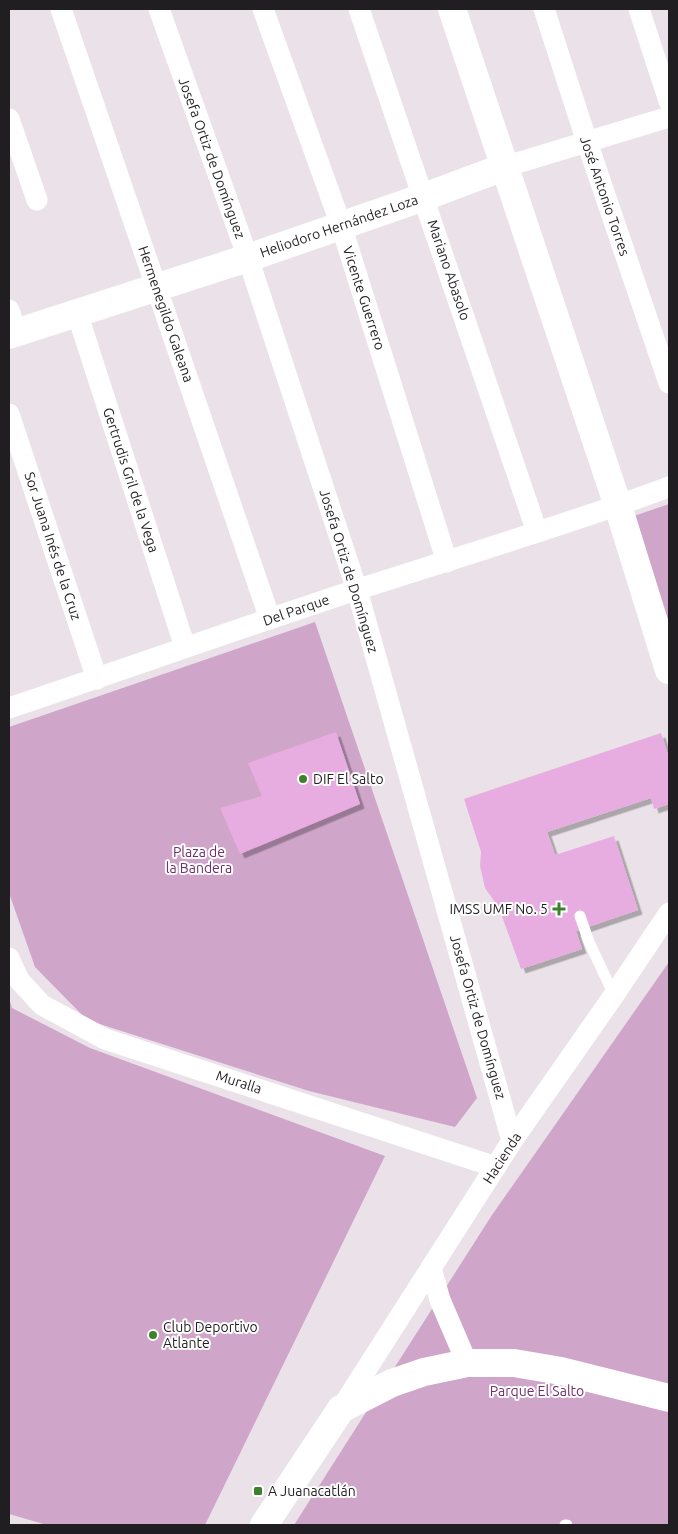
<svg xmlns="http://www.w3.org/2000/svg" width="678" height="1534" font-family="Ubuntu,sans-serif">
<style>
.green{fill:#cfa5c9}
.building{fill:#e8ade0;filter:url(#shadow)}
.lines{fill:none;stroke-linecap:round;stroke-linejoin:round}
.lane{stroke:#fff;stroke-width:11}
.street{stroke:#fff;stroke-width:21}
.secondary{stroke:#fff;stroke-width:28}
.poi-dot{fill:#3b832a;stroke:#fff;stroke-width:2}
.labels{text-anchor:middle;stroke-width:4;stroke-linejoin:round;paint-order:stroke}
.street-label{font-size:14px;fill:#211e21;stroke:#fff}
.poi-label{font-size:14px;fill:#211e21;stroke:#fff;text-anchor:start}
.park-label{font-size:14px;fill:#722d6b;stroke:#fff}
</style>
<defs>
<filter id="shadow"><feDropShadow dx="4.5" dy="4.5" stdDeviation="0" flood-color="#0004"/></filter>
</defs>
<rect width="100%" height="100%" fill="#eae2e8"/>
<path class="green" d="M 669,504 L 669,648 L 631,517 Z
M 315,622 L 477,1098 L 455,1127 L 309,1091 L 87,1020 L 35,967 L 9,893 L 9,727 Z
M 669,962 L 669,1525 L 294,1525 L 492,1215 Z
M 9,998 L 12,1008 L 90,1048 L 385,1156 L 205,1525 L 47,1525 L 9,1514 Z"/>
<path class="building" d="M 336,732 L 360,804 L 240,854 L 220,808 L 262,796 L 248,763 Z
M 661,733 L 669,758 L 669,804 L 654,809 L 651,798 L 547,832 L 555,855 L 614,836 L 638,910 L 576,931 L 582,949 L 521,969 L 499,908 L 485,888 L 480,866 L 481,852 L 464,799 Z"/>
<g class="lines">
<path class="lane" d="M 580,916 L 589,942 L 614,995
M 565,1525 L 567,1525"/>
<path class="street" d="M 61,9 L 270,619
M 159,9 L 248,258 L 357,590 L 512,1141
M 263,9 L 341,225 L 447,562
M 359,9 L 537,532
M 544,9 L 587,142 L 669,383
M 639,9 L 669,101
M 9,119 L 37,200
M 504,167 L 669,117
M 9,310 L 16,332
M 77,313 L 185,647
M 9,414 L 97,679
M 9,708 C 125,669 240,628 356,590 C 461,556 566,525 669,487
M 9,958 L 19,980 L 42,1005 L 105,1039 L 496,1167
M 431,1268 L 440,1300 L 467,1363
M 341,1409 L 512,1141 L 614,995 L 669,913"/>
<path class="secondary" d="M 452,9 L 618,506 L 669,670
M 9,335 L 248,258 L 424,197 L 504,167
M 264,1525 L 341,1409 L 392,1383 L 424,1372 L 467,1363 L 514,1363 L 561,1371 L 669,1398"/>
</g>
<g class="poi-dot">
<circle cx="303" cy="779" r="5"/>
<path d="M556.5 901.5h5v5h5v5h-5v5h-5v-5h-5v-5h5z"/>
<circle cx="153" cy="1335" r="5"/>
<rect x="253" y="1486" width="10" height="10" rx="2.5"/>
</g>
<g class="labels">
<g class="street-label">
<text transform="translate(212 158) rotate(70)" y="5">Josefa Ortiz de Domínguez</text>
<text transform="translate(605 196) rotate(71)" y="5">José Antonio Torres</text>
<text transform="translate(339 226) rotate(-19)" y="5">Heliodoro Hernández Loza</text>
<text transform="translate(449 270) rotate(71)" y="5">Mariano Abasolo</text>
<text transform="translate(364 298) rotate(72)" y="5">Vicente Guerrero</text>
<text transform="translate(166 314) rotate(71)" y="5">Hermenegildo Galeana</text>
<text transform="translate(131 480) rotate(72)" y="5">Gertrudis Gril de la Vega</text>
<text transform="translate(53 546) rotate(72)" y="5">Sor Juana Inés de la Cruz</text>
<text transform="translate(349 571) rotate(73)" y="5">Josefa Ortiz de Domínguez</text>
<text transform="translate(296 610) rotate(-19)" y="5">Del Parque</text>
<text transform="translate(478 1017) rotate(74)" y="5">Josefa Ortiz de Domínguez</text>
<text transform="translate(239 1082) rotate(18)" y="5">Muralla</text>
<text transform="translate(502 1158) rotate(-57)" y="5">Hacienda</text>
</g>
<g class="poi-label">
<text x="313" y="784">DIF El Salto</text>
<text x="548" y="914" text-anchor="end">IMSS UMF No. 5</text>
<text x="163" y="1332">Club Deportivo<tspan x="163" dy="16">Atlante</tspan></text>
<text x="268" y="1496">A Juanacatlán</text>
</g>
<g class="park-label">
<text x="199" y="857">Plaza de<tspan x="199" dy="16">la Bandera</tspan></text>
<text x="537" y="1396">Parque El Salto</text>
</g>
</g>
<rect width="678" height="1534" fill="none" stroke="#211e21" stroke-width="20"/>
</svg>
